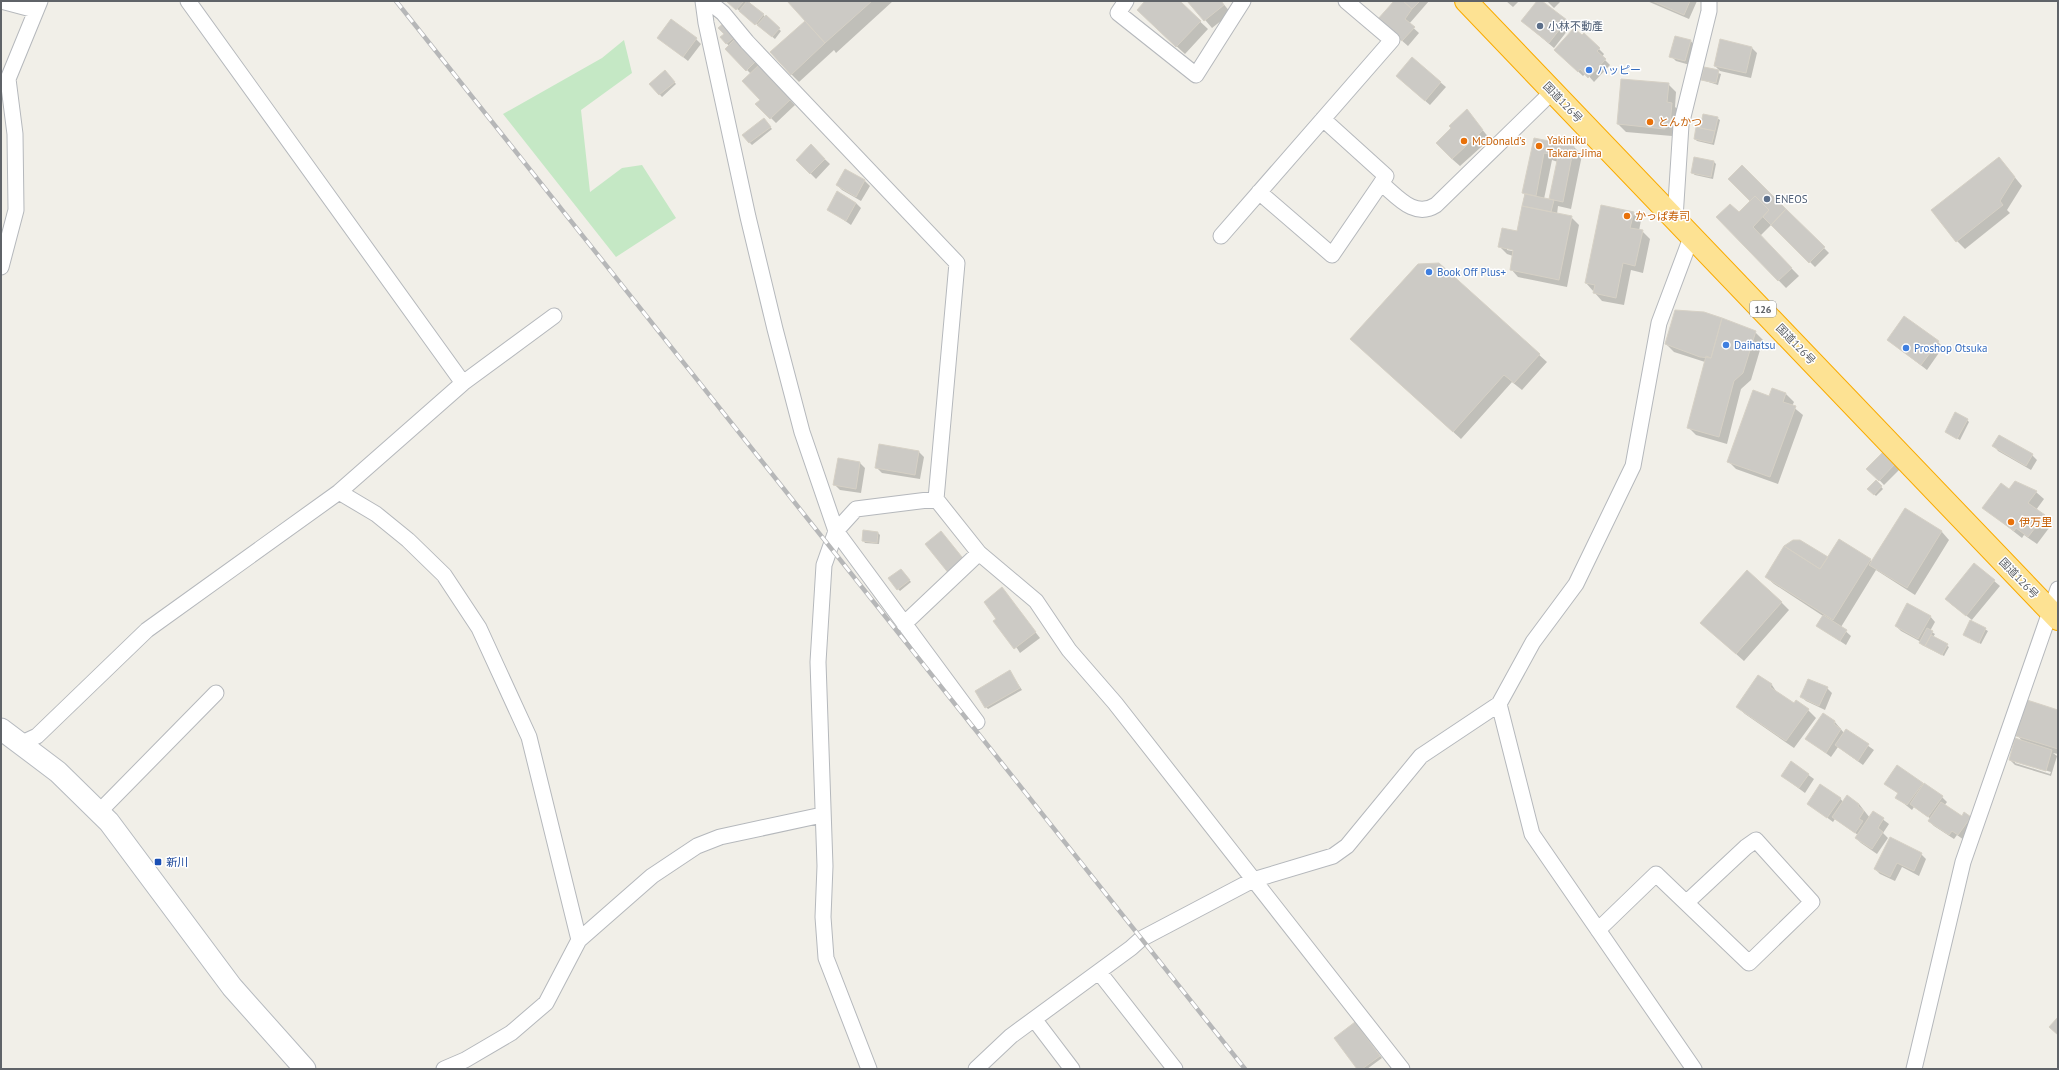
<svg xmlns="http://www.w3.org/2000/svg" width="2059" height="1070" font-family="'PT Sans','Noto Sans JP',sans-serif">
<style>
.green{fill:#c5e8c5}
.shadow{fill:#0003;fill-rule:evenodd}
.building{fill:#cccac5;stroke:#d6d1c6}
.lines{fill:none;stroke-linecap:round;stroke-linejoin:round}
.street-casing{stroke:#b5b8bc;stroke-width:17}
.secondary-casing{stroke:#b6babf;stroke-width:23}
.highway-casing{stroke:#f9ab00;stroke-width:24}
.street{stroke:#fff;stroke-width:15}
.secondary{stroke:#fff;stroke-width:21}
.highway{stroke:#fde293;stroke-width:22}
.rail-casing{stroke:#b6b7b8;stroke-width:4.5}
.rail{stroke:#fff;stroke-width:3;stroke-dasharray:9;stroke-linecap:butt}
.service-dot{fill:#5c6f8a;stroke:#fff;stroke-width:1.5}
.shop-dot{fill:#3f7fe0;stroke:#fff;stroke-width:1.5}
.food-dot{fill:#e8710a;stroke:#fff;stroke-width:1.5}
.transit-dot{fill:#1a4fb4;stroke:#fff;stroke-width:1.5}
.labels{text-anchor:middle;stroke-width:3;stroke-linejoin:round;paint-order:stroke}
.shield{fill:#fff;stroke:#8f9295;stroke-width:1}
.shield-label{font-size:10px;font-weight:bold;fill:#5f6368}
.service-label{font-size:11px;fill:#4e5e75;stroke:#fff;text-anchor:start}
.shop-label{font-size:11px;fill:#366cbe;stroke:#fff;text-anchor:start}
.street-label{font-size:11px;fill:#5f6368;stroke:#fff}
.food-label{font-size:11px;fill:#c56008;stroke:#fff;text-anchor:start}
.transit-label{font-size:11px;fill:#164399;stroke:#fff;text-anchor:start}
</style>
<rect width="100%" height="100%" fill="#f1efe8"/>
<path class="green" d="M 624,40 L 632,73 L 581,110 L 590,192 L 622,168 L 642,165 L 676,218 L 616,257 L 503,114 L 602,58 Z"/>
<path class="shadow" d="M 727,1 L 748,1 L 781,31 L 775,39 Z
M 788,1 L 893,1 L 836,53 L 834,50 L 799,82 L 791,74 L 810,25 Z
M 1146,1 L 1178,1 L 1208,29 L 1185,54 L 1146,18 Z
M 1189,1 L 1221,1 L 1231,13 L 1212,28 Z
M 1395,1 L 1429,1 L 1409,24 L 1419,33 L 1408,46 L 1384,25 Z
M 1506,1 L 1519,1 L 1513,7 Z
M 1538,1 L 1540,1 L 1571,26 L 1554,48 L 1522,21 Z
M 1547,1 L 1561,1 L 1554,8 Z
M 1647,1 L 1697,1 L 1689,19 Z
M 725,24 L 774,78 L 771,80 L 795,105 L 776,123 L 757,104 L 761,100 L 751,74 L 726,49 L 729,46 L 722,38 L 725,34 Z
M 1584,34 L 1604,54 L 1602,57 L 1610,65 L 1594,82 L 1586,73 L 1583,76 L 1555,50 Z
M 659,38 L 696,39 L 701,44 L 688,61 Z
M 1690,40 L 1695,46 L 1690,65 L 1676,61 L 1671,56 Z
M 1752,48 L 1757,53 L 1751,78 L 1720,71 L 1715,66 Z
M 1412,58 L 1446,87 L 1430,105 L 1402,81 Z
M 1705,68 L 1721,74 L 1718,85 L 1702,80 Z
M 665,71 L 676,84 L 662,97 L 650,84 Z
M 1668,84 L 1676,92 L 1675,107 L 1680,111 L 1678,132 L 1672,132 L 1672,136 L 1626,132 L 1618,124 Z
M 1467,111 L 1490,139 L 1460,166 L 1452,159 L 1453,128 Z
M 1717,118 L 1720,120 L 1714,145 L 1697,141 L 1695,139 Z
M 766,122 L 772,129 L 752,145 L 749,142 Z
M 1534,139 L 1574,147 L 1582,155 L 1571,209 L 1558,206 L 1557,214 L 1571,217 L 1579,225 L 1567,287 L 1518,277 L 1511,269 L 1513,256 L 1507,254 L 1499,246 L 1518,232 ZM 1552,160 L 1558,162 L 1552,200 L 1544,199 ZM 1507,248 L 1518,252 L 1507,250 Z
M 811,146 L 830,164 L 816,179 L 797,160 Z
M 1695,158 L 1714,162 L 1716,164 L 1713,179 L 1695,175 L 1692,173 Z
M 1999,158 L 2022,186 L 2007,210 L 2010,213 L 1965,249 L 1957,241 Z
M 1742,166 L 1829,253 L 1815,267 L 1772,224 L 1760,236 L 1799,276 L 1786,288 L 1718,217 L 1739,214 L 1752,201 Z
M 845,170 L 865,181 L 870,186 L 861,201 L 842,190 L 837,185 Z
M 856,203 L 861,208 L 851,225 L 828,209 Z
M 1633,213 L 1641,220 L 1639,231 L 1642,231 L 1650,239 L 1643,273 L 1631,270 L 1624,305 L 1602,301 L 1586,283 Z
M 1439,264 L 1547,362 L 1522,390 L 1512,382 L 1461,439 L 1351,339 Z
M 1755,332 L 1763,340 L 1751,380 L 1741,389 L 1727,444 L 1696,435 L 1688,427 L 1705,362 L 1674,352 L 1666,344 Z
M 1888,340 L 1938,342 L 1943,347 L 1927,370 Z
M 1773,389 L 1786,394 L 1794,402 L 1792,406 L 1803,415 L 1778,484 L 1736,469 L 1728,461 L 1770,398 Z
M 1967,420 L 1969,422 L 1960,440 L 1946,432 Z
M 1994,446 L 2032,455 L 2037,460 L 2031,470 L 1998,451 Z
M 919,452 L 924,457 L 920,479 L 882,473 L 877,468 Z
M 1883,453 L 1900,469 L 1884,485 L 1868,468 Z
M 860,463 L 865,468 L 861,493 L 840,490 L 835,485 Z
M 1876,481 L 1883,489 L 1876,496 L 1869,489 Z
M 2009,490 L 2036,492 L 2044,499 L 2036,510 L 2052,524 L 2037,544 L 2024,535 L 2022,538 L 1984,508 Z
M 1905,509 L 1942,532 L 1949,540 L 1915,595 L 1876,570 L 1841,627 L 1851,636 L 1846,645 L 1817,626 L 1823,616 L 1774,584 L 1766,577 L 1828,558 L 1870,560 L 1872,562 Z
M 864,531 L 878,533 L 880,535 L 879,544 L 865,543 L 863,540 Z
M 1974,564 L 2000,586 L 1971,621 L 1988,631 L 1981,644 L 1964,635 L 1972,620 L 1951,604 Z
M 903,572 L 911,582 L 900,591 L 898,589 Z
M 1002,589 L 1040,638 L 1020,653 L 998,619 Z
M 1781,602 L 1789,610 L 1744,661 L 1709,630 Z
M 1930,616 L 1935,622 L 1930,631 L 1935,634 L 1933,637 L 1949,647 L 1944,656 L 1922,645 L 1921,642 L 1901,631 L 1896,626 Z
M 1010,672 L 1022,690 L 988,709 L 986,707 Z
M 1759,676 L 1772,685 L 1778,694 L 1794,704 L 1808,710 L 1816,718 L 1794,748 L 1745,714 L 1738,707 Z
M 1827,688 L 1832,693 L 1825,710 L 1806,701 L 1801,696 Z
M 2058,711 L 2058,754 L 2053,753 L 2057,756 L 2051,776 L 2015,765 L 2010,760 L 2023,742 L 2018,736 ZM 2015,761 L 2051,772 L 2050,774 L 2015,763 Z
M 1823,714 L 1835,722 L 1844,733 L 1846,730 L 1874,750 L 1863,765 L 1838,747 L 1831,757 L 1807,739 Z
M 1792,763 L 1814,779 L 1805,793 L 1782,776 Z
M 1922,783 L 1942,797 L 1947,802 L 1944,806 L 1962,818 L 1970,818 L 1975,823 L 1964,840 L 1957,835 L 1954,839 L 1934,826 L 1929,821 L 1931,819 L 1914,807 L 1912,810 L 1902,802 L 1897,797 L 1899,794 L 1886,784 Z
M 1840,798 L 1843,802 L 1859,804 L 1870,818 L 1873,812 L 1889,824 L 1883,833 L 1888,838 L 1877,854 L 1861,843 L 1856,838 L 1858,835 L 1835,819 L 1833,822 L 1809,804 Z
M 1921,854 L 1926,859 L 1919,876 L 1902,867 L 1895,881 L 1880,874 L 1875,869 Z
M 1357,1026 L 1382,1058 L 1367,1069 L 1358,1069 Z"/>
<path class="building" d="M 726,1 L 744,1 L 736,10 Z
M 747,1 L 764,14 L 755,25 L 739,11 Z
M 787,1 L 872,1 L 825,43 Z
M 1145,1 L 1180,1 L 1201,21 L 1176,47 L 1137,10 Z
M 1187,1 L 1221,1 L 1224,5 L 1204,21 Z
M 1394,1 L 1403,1 L 1412,9 L 1405,19 L 1415,27 L 1402,41 L 1377,20 Z
M 1403,1 L 1420,1 L 1412,9 Z
M 1537,1 L 1542,1 L 1567,20 L 1549,43 L 1521,21 Z
M 1652,1 L 1690,1 L 1684,15 Z
M 766,15 L 780,28 L 772,37 L 757,25 Z
M 671,19 L 697,38 L 683,57 L 657,38 Z
M 805,21 L 825,43 L 791,75 L 770,52 Z
M 725,22 L 736,36 L 726,44 L 720,37 L 724,34 L 718,28 Z
M 1574,28 L 1582,35 L 1584,33 L 1600,48 L 1597,51 L 1606,59 L 1588,78 L 1580,69 L 1578,72 L 1554,50 Z
M 738,36 L 759,58 L 746,71 L 725,49 Z
M 1675,36 L 1691,40 L 1685,61 L 1669,57 Z
M 1720,39 L 1752,47 L 1746,73 L 1714,66 Z
M 1412,57 L 1441,82 L 1425,101 L 1396,76 Z
M 761,63 L 770,72 L 767,75 L 791,99 L 770,119 L 755,104 L 760,100 L 742,81 Z
M 1704,67 L 1719,70 L 1716,83 L 1701,80 Z
M 665,70 L 675,82 L 659,95 L 649,84 Z
M 1621,79 L 1669,83 L 1667,102 L 1672,103 L 1670,125 L 1665,124 L 1665,129 L 1617,124 Z
M 1467,109 L 1483,130 L 1452,159 L 1436,143 L 1451,128 L 1449,126 Z
M 1703,114 L 1718,117 L 1715,131 L 1700,128 Z
M 764,118 L 771,127 L 749,143 L 742,135 Z
M 1696,127 L 1715,131 L 1712,143 L 1694,139 Z
M 1534,138 L 1574,146 L 1563,202 L 1549,199 L 1558,156 L 1544,153 L 1536,196 L 1522,193 Z
M 811,144 L 825,159 L 810,174 L 796,160 Z
M 1694,157 L 1714,161 L 1711,177 L 1691,173 Z
M 1999,157 L 2015,177 L 2000,201 L 2003,205 L 1956,242 L 1931,210 Z
M 1742,165 L 1786,209 L 1771,225 L 1763,217 L 1769,210 L 1755,196 L 1750,201 L 1728,179 Z
M 845,169 L 865,180 L 856,197 L 836,185 Z
M 837,191 L 856,203 L 846,221 L 827,210 Z
M 1525,194 L 1554,200 L 1551,212 L 1522,206 Z
M 1755,196 L 1769,210 L 1753,227 L 1792,268 L 1778,281 L 1716,217 L 1730,204 L 1739,212 Z
M 1601,205 L 1634,212 L 1630,228 L 1643,230 L 1635,266 L 1623,263 L 1616,298 L 1593,293 L 1595,285 L 1585,283 Z
M 1522,206 L 1572,216 L 1559,280 L 1510,270 L 1513,250 L 1498,247 L 1502,228 L 1517,231 Z
M 1786,209 L 1825,247 L 1809,263 L 1771,225 Z
M 1439,263 L 1540,354 L 1514,383 L 1504,375 L 1453,432 L 1350,339 L 1418,264 Z
M 1675,310 L 1704,312 L 1722,318 L 1711,358 L 1700,357 L 1665,344 Z
M 1904,316 L 1939,341 L 1921,365 L 1887,340 Z
M 1722,318 L 1756,331 L 1743,373 L 1734,381 L 1719,437 L 1687,428 L 1706,356 L 1711,358 Z
M 1772,388 L 1786,393 L 1783,402 L 1796,406 L 1770,477 L 1727,462 L 1753,390 L 1769,396 Z
M 1955,412 L 1968,419 L 1957,439 L 1945,432 Z
M 1999,435 L 2033,454 L 2026,466 L 1992,446 Z
M 879,444 L 919,451 L 915,475 L 875,468 Z
M 1883,452 L 1895,464 L 1879,481 L 1866,469 Z
M 838,458 L 860,462 L 856,489 L 833,485 Z
M 1876,480 L 1882,486 L 1874,495 L 1867,489 Z
M 2015,481 L 2037,491 L 2028,503 L 2045,515 L 2028,537 L 2016,528 L 2014,531 L 1982,508 L 2001,483 L 2009,489 Z
M 1905,508 L 1942,531 L 1907,588 L 1869,565 Z
M 863,530 L 878,532 L 877,543 L 862,541 Z
M 941,531 L 966,562 L 950,575 L 925,544 Z
M 1839,539 L 1871,559 L 1833,620 L 1765,577 L 1784,546 L 1820,569 Z
M 1793,540 L 1800,540 L 1828,557 L 1820,569 L 1784,546 Z
M 1974,563 L 1995,580 L 1966,616 L 1945,599 Z
M 901,569 L 910,580 L 897,590 L 888,578 Z
M 1747,570 L 1782,602 L 1736,654 L 1700,623 Z
M 1002,587 L 1036,632 L 1014,649 L 993,621 L 996,619 L 984,602 Z
M 1907,603 L 1931,616 L 1918,639 L 1895,626 Z
M 1823,615 L 1847,630 L 1840,641 L 1816,626 Z
M 1970,620 L 1986,628 L 1979,643 L 1963,635 Z
M 1927,628 L 1933,631 L 1925,646 L 1919,643 Z
M 1931,635 L 1948,644 L 1942,655 L 1925,646 Z
M 1010,670 L 1020,688 L 985,708 L 975,691 Z
M 1758,675 L 1772,684 L 1770,687 L 1794,703 L 1796,700 L 1809,709 L 1786,741 L 1736,707 Z
M 1808,679 L 1828,687 L 1819,706 L 1800,697 Z
M 2027,700 L 2058,710 L 2058,749 L 2016,736 Z
M 1823,713 L 1835,721 L 1834,724 L 1841,729 L 1826,753 L 1805,739 Z
M 1846,729 L 1869,744 L 1858,761 L 1835,745 Z
M 2015,738 L 2052,750 L 2046,771 L 2009,760 Z
M 1791,761 L 1809,774 L 1799,788 L 1781,776 Z
M 1897,765 L 1923,783 L 1907,805 L 1895,798 L 1898,793 L 1884,784 Z
M 1924,783 L 1943,796 L 1928,817 L 1910,804 Z
M 1820,784 L 1841,798 L 1827,818 L 1807,804 Z
M 1847,795 L 1859,804 L 1858,806 L 1864,811 L 1859,819 L 1863,821 L 1855,833 L 1832,817 Z
M 1941,802 L 1962,816 L 1964,812 L 1971,817 L 1958,835 L 1952,831 L 1949,835 L 1928,821 Z
M 1873,811 L 1884,818 L 1878,828 L 1883,832 L 1872,849 L 1855,838 Z
M 1890,837 L 1922,853 L 1914,871 L 1897,863 L 1890,877 L 1874,869 Z
M 2058,1017 L 2058,1035 L 2049,1027 Z
M 1355,1022 L 1380,1056 L 1362,1069 L 1357,1069 L 1334,1038 Z"/>
<g class="lines">
<defs>
<path id="street" d="M 1,1 L 35,10
M 188,1 L 463,383
M 703,1 L 706,23 L 748,217 L 775,329 L 802,432 L 836,531 L 977,722
M 708,1 L 723,13 L 747,42 L 957,263 L 936,499 L 979,553 L 1036,601 L 1069,650 L 1115,703 L 1402,1069
M 1126,1 L 1118,13 L 1196,75 L 1243,1
M 1381,183 C 1397,196 1414,219 1436,205 L 1553,91
M 1259,192 L 1332,255 L 1386,176 L 1323,119
M 1675,218 L 1681,125 L 1709,11 L 1709,1
M 1221,236 L 1392,40 L 1346,1
M 1,267 L 16,210 L 15,134 L 8,79 L 40,1
M 339,492 L 376,514 L 408,540 L 444,575 L 479,628 L 529,737 L 579,940
M 904,624 L 979,553
M 1499,704 L 1532,834 L 1694,1069
M 20,744 L 37,736 L 147,630 L 339,492 L 463,383 L 554,316
M 99,812 L 216,693
M 1598,930 L 1656,874 L 1749,963 L 1812,902 L 1756,840 L 1746,847 L 1686,903
M 1099,972 L 1175,1069
M 1034,1019 L 1072,1069
M 444,1069 L 465,1060 L 511,1033 L 546,1003 L 579,940 L 652,876 L 697,846 L 720,837 L 822,815
M 869,1069 L 826,958 L 823,917 L 825,866 L 818,662 L 824,565 L 836,531 L 856,509 L 936,499
M 976,1069 L 1011,1036 L 1131,948 L 1141,939 L 1253,880 L 1333,856 L 1347,846 L 1421,756 L 1499,704 L 1533,642 L 1576,584 L 1633,466 L 1659,323 L 1692,235
M 1914,1069 L 1963,862 L 2058,589"/>
<path id="secondary" d="M 1,729 L 58,772 L 109,822 L 232,987 L 305,1069"/>
<path id="highway" d="M 1466,1 L 2058,619"/>
</defs>
<use href="#street" class="street-casing"/>
<use href="#secondary" class="secondary-casing"/>
<use href="#highway" class="highway-casing"/>
<use href="#street" class="street"/>
<use href="#secondary" class="secondary"/>
<use href="#highway" class="highway"/>
<defs>
<path id="rail" d="M 396,1 L 1245,1069"/>
</defs>
<use href="#rail" class="rail-casing"/>
<use href="#rail" class="rail"/>
</g>
<g class="service-dot">
<circle cx="1540" cy="26" r="4"/>
<circle cx="1767" cy="199" r="4"/>
</g>
<g class="shop-dot">
<circle cx="1589" cy="70" r="4"/>
<circle cx="1429" cy="272" r="4"/>
<circle cx="1726" cy="345" r="4"/>
<circle cx="1906" cy="348" r="4"/>
</g>
<g class="food-dot">
<circle cx="1650" cy="122" r="4"/>
<circle cx="1464" cy="141" r="4"/>
<circle cx="1539" cy="146" r="4"/>
<circle cx="1627" cy="216" r="4"/>
<circle cx="2011" cy="522" r="4"/>
</g>
<rect class="transit-dot" x="154" y="858" width="8" height="8" rx="2"/>
<g class="labels">
<rect class="shield" x="1750" y="301" width="26" height="16" rx="3"/>
<g class="shield-label">
<text x="1763" y="313">126</text>
</g>
<g class="service-label">
<text x="1548" y="30">小林不動產</text>
<text x="1775" y="203">ENEOS</text>
</g>
<g class="shop-label">
<text x="1597" y="74">ハッピー</text>
<text x="1437" y="276">Book Off Plus+</text>
<text x="1734" y="349">Daihatsu</text>
<text x="1914" y="352">Proshop Otsuka</text>
</g>
<g class="street-label">
<text transform="translate(1563 102) rotate(46)" y="4">国道126号</text>
<text transform="translate(1796 344) rotate(46)" y="4">国道126号</text>
<text transform="translate(2019 578) rotate(46)" y="4">国道126号</text>
</g>
<g class="food-label">
<text x="1658" y="126">とんかつ</text>
<text x="1547" y="144">Yakiniku<tspan x="1547" dy="13">Takara-Jima</tspan></text>
<text x="1472" y="145">McDonald's</text>
<text x="1635" y="220">かっぱ寿司</text>
<text x="2019" y="526">伊万里</text>
</g>
<g class="transit-label">
<text x="166" y="866">新川</text>
</g>
</g>
<rect width="2059" height="1070" fill="none" stroke="#5f6368" stroke-width="4"/>
</svg>
